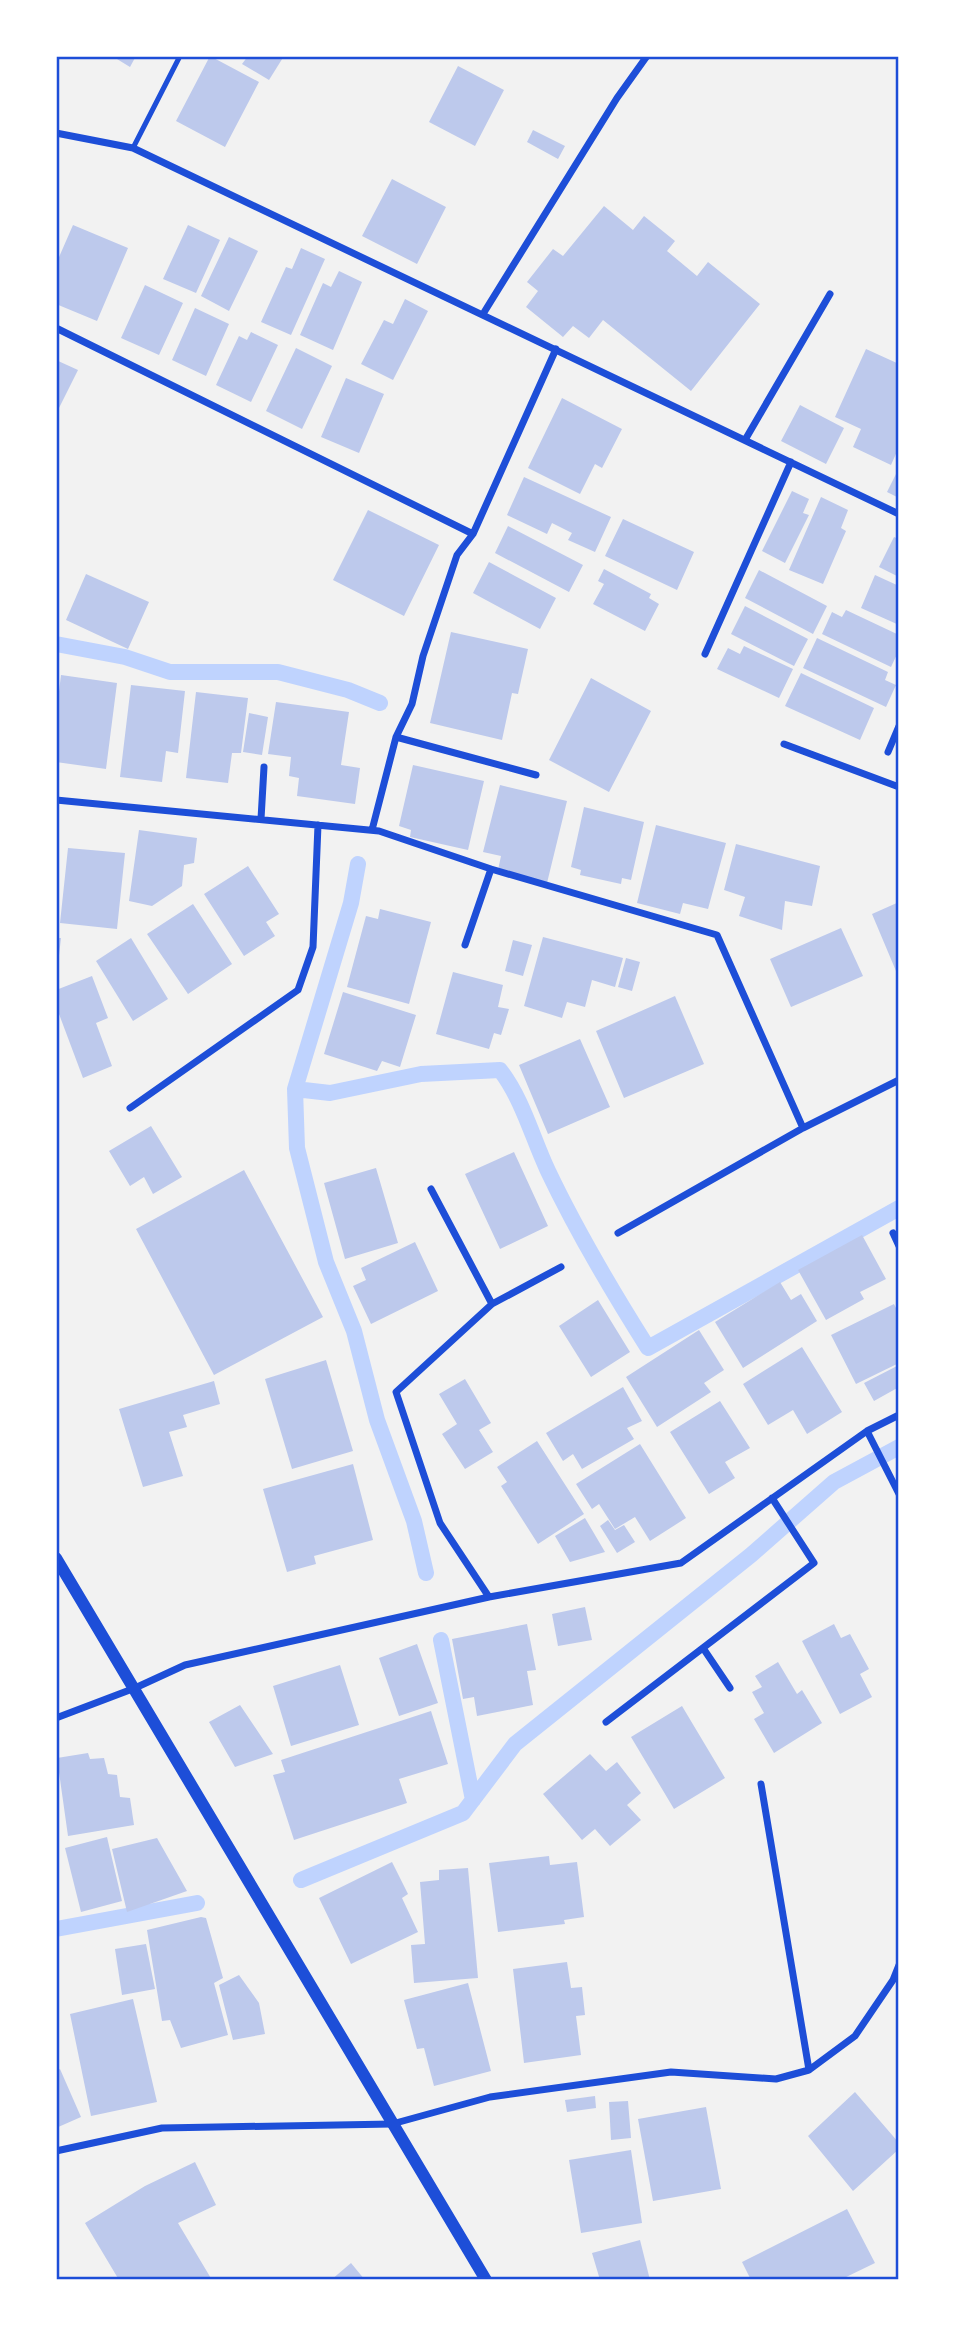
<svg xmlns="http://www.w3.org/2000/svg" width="955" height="2336" font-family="Poppins,sans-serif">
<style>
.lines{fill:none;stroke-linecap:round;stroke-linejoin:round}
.stream{stroke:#bfd3fe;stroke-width:16}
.building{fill:#bdc9ec}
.service{stroke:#1d4ed8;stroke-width:5}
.minor{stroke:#1d4ed8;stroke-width:7}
.tertiary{stroke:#1d4ed8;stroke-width:12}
.neatline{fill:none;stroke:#1d4ed8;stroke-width:2.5}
</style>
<rect width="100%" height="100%" fill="#f2f2f2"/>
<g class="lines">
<path class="stream" d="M 56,644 L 125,657 L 170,672 L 278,672 L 348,690 L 380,703
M 358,864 L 351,903 L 295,1089 L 297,1148 L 326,1262 L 354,1331 L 377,1420 L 414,1521 L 426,1573
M 295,1089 L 330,1093 L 421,1074 L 500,1070 C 523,1100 532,1137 548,1171 C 577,1232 612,1291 648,1348 L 899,1208
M 441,1640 L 473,1800
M 301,1880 L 463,1813 L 515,1744 L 751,1555 L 834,1482 L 899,1447
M 56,1929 L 197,1903"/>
</g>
<path class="building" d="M 112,56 L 136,56 L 130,67 Z
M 210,56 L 259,82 L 225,147 L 176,121 Z
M 248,56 L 284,56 L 269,80 L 242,64 Z
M 458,66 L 504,90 L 475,146 L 429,122 Z
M 533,130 L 565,146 L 558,159 L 527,142 Z
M 392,179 L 446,207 L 417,264 L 362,236 Z
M 604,206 L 633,230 L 644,216 L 675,241 L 667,251 L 697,276 L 708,262 L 760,304 L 691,391 L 603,320 L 589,338 L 573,326 L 563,337 L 526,307 L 538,291 L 527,282 L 553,249 L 563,256 Z
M 73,225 L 128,248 L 97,321 L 56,304 L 56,264 Z
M 188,225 L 220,240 L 196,293 L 163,279 Z
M 229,237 L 258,251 L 229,311 L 201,296 Z
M 301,248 L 325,259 L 291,335 L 261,322 L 286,267 L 292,269 Z
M 339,271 L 362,282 L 333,350 L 300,335 L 323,283 L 331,287 Z
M 145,285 L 183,303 L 159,355 L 121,338 Z
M 405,299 L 428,311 L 393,380 L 361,364 L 384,320 L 393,324 Z
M 195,308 L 229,324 L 206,376 L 172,360 Z
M 251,332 L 278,345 L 251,402 L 216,385 L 239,336 L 247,340 Z
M 296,348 L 332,366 L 302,429 L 266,411 Z
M 866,349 L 899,364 L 899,447 L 891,465 L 853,447 L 861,429 L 835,417 Z
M 56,360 L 78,370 L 56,414 Z
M 346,378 L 384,394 L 359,453 L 321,437 Z
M 562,398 L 622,429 L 602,468 L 595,464 L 580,494 L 528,468 Z
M 800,405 L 844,428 L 826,464 L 781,441 Z
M 899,468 L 899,498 L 887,492 Z
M 524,477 L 611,517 L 595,552 L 568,540 L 572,533 L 552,523 L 547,534 L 507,515 Z
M 792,491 L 809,499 L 803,513 L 809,515 L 785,563 L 762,551 Z
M 821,497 L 848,510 L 841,528 L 846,531 L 823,584 L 789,570 Z
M 368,510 L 439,545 L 404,616 L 333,580 Z
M 623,519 L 694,552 L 677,590 L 605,556 Z
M 508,526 L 583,565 L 569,592 L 495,553 Z
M 894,537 L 899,539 L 899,577 L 879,567 Z
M 489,562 L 556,598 L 540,629 L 473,593 Z
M 604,569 L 651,594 L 649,598 L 659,604 L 645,631 L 593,604 L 604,584 L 598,581 Z
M 759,570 L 827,606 L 813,634 L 745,598 Z
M 86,574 L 149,602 L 128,649 L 66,620 Z
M 875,575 L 899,586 L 899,625 L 861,608 Z
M 745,606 L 808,639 L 794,666 L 731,634 Z
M 846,610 L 899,635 L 899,650 L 891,667 L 822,634 L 832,612 L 842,617 Z
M 451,632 L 528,649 L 518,694 L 512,693 L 502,740 L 430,723 Z
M 817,638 L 888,672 L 885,680 L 896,685 L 886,707 L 803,668 Z
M 744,646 L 793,669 L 779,698 L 717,669 L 728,648 L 740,654 Z
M 801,673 L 874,708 L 860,740 L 785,706 Z
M 61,675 L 117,683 L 106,769 L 56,762 L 56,716 Z
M 591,678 L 651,711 L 609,792 L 549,760 Z
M 131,685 L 185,691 L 178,753 L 166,751 L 162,782 L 120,777 Z
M 196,692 L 248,698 L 241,753 L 232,753 L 228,783 L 186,778 Z
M 276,702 L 349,712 L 341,765 L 360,768 L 355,804 L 297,796 L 299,778 L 289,776 L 291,757 L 268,754 Z
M 249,713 L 268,717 L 262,755 L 243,752 Z
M 413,765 L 484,781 L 468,850 L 410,837 L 411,830 L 399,826 Z
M 500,785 L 567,801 L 547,883 L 498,870 L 501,856 L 483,852 Z
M 584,807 L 644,822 L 631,880 L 622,878 L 621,884 L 580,875 L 581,870 L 571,867 Z
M 656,825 L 726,843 L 708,909 L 683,903 L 680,914 L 637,903 Z
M 139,830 L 197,838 L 194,863 L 184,865 L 182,886 L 152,906 L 129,901 Z
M 736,844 L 820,866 L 812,906 L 785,901 L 782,930 L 739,916 L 745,897 L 724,890 Z
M 68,848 L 125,853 L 117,929 L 60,923 Z
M 248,866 L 279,914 L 266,922 L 275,936 L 244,956 L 204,894 Z
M 899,902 L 899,970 L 896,971 L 872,914 Z
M 193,904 L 232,964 L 188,994 L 147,934 Z
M 380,909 L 431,922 L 409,1004 L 347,987 L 366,916 L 378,919 Z
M 841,928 L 863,976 L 791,1007 L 770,959 Z
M 543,937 L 623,958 L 615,987 L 592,980 L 585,1007 L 567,1002 L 562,1018 L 524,1006 Z
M 56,938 L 61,938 L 58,964 L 56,964 Z
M 131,938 L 168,999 L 133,1021 L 96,961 Z
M 513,940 L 532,945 L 523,976 L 505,971 Z
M 626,958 L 640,962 L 632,991 L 618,987 Z
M 453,972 L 503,985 L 498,1007 L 509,1009 L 501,1035 L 494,1033 L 489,1049 L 436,1034 Z
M 92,976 L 108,1018 L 96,1023 L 112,1066 L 83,1078 L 56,1006 L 56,990 Z
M 343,992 L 416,1015 L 400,1067 L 382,1061 L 377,1071 L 324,1054 Z
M 675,996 L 704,1064 L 624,1098 L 596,1031 Z
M 580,1039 L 610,1107 L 548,1134 L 519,1065 Z
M 151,1126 L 182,1177 L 153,1194 L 144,1177 L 130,1186 L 109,1151 Z
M 514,1152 L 548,1226 L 500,1249 L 465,1174 Z
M 376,1168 L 398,1243 L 345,1259 L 324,1183 Z
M 244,1170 L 323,1317 L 214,1375 L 136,1229 Z
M 862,1235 L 886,1279 L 860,1292 L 864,1299 L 826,1320 L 798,1270 Z
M 415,1242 L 438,1291 L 371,1324 L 353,1286 L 366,1280 L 361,1268 Z
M 780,1282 L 791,1300 L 801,1294 L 817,1321 L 743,1368 L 715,1322 Z
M 598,1300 L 630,1352 L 591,1377 L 559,1326 Z
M 894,1304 L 899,1314 L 899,1363 L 856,1384 L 831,1335 Z
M 699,1330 L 724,1370 L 704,1383 L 711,1392 L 657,1427 L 626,1377 Z
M 802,1347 L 842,1412 L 807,1434 L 793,1410 L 768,1425 L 743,1384 Z
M 326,1360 L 353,1451 L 292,1469 L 265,1379 Z
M 897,1366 L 899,1387 L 874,1401 L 864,1383 Z
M 465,1379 L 491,1423 L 479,1430 L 493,1452 L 465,1469 L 442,1434 L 457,1424 L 439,1394 Z
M 214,1381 L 220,1404 L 183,1415 L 187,1427 L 169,1432 L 183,1476 L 143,1487 L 119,1409 Z
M 623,1387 L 642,1421 L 627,1428 L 634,1439 L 582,1469 L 573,1454 L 563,1461 L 546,1433 Z
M 720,1401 L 750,1448 L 725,1462 L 735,1478 L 709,1494 L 670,1432 Z
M 537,1441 L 584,1514 L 538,1544 L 501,1486 L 507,1482 L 497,1467 Z
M 640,1444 L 686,1518 L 650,1541 L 635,1517 L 615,1529 L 599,1504 L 592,1509 L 576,1484 Z
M 353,1464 L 373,1540 L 314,1556 L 316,1564 L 287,1572 L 263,1489 Z
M 585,1518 L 605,1552 L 570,1562 L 555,1536 Z
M 608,1520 L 615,1530 L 624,1525 L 635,1542 L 617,1553 L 600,1526 Z
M 585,1607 L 592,1640 L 558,1646 L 552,1614 Z
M 527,1624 L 536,1670 L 527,1671 L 533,1705 L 477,1716 L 474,1697 L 463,1699 L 452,1639 Z
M 834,1624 L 841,1638 L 850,1634 L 869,1669 L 860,1674 L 872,1697 L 840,1714 L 802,1641 Z
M 417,1644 L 438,1703 L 399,1716 L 379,1658 Z
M 778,1662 L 797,1694 L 802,1690 L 822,1723 L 774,1753 L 754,1719 L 764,1713 L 752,1692 L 762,1687 L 755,1676 Z
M 340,1665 L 359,1725 L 291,1746 L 273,1686 Z
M 240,1705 L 273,1754 L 235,1767 L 209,1722 Z
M 682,1706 L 725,1778 L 674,1809 L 631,1737 Z
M 431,1711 L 448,1764 L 399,1779 L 407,1803 L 294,1840 L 273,1775 L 285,1772 L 281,1760 Z
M 88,1753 L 90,1759 L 104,1758 L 108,1774 L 117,1775 L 120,1797 L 130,1798 L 134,1825 L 68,1836 L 57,1758 Z
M 590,1754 L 606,1771 L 617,1762 L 641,1793 L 627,1805 L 641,1820 L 610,1846 L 595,1829 L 582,1840 L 543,1794 Z
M 107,1837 L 122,1901 L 81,1912 L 65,1848 Z
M 157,1838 L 187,1891 L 127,1912 L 112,1849 Z
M 549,1856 L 550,1865 L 577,1862 L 584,1917 L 564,1920 L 565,1924 L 498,1932 L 489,1863 Z
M 392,1862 L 408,1894 L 402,1898 L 418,1932 L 351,1964 L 319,1898 Z
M 468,1868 L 478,1978 L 414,1983 L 411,1945 L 425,1944 L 420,1882 L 439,1880 L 439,1870 Z
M 201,1917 L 206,1918 L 223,1978 L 214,1983 L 228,2035 L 181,2048 L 170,2020 L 162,2021 L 147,1930 Z
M 146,1944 L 155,1989 L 122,1995 L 115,1949 Z
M 567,1962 L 571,1988 L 582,1987 L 585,2015 L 576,2016 L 581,2055 L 524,2063 L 513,1969 Z
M 239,1975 L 259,2003 L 265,2034 L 233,2040 L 219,1985 Z
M 468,1983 L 491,2071 L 434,2086 L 424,2048 L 417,2049 L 404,2000 Z
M 133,1999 L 157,2102 L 91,2116 L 70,2014 Z
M 60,2069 L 81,2117 L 56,2128 L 56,2071 Z
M 855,2092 L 899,2143 L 899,2149 L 853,2191 L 808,2136 Z
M 595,2096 L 596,2108 L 567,2112 L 565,2100 Z
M 628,2101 L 631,2138 L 611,2140 L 609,2102 Z
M 706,2107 L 721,2189 L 653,2201 L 638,2119 Z
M 631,2150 L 642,2223 L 581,2233 L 569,2160 Z
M 195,2162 L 216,2205 L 178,2223 L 212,2280 L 119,2280 L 85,2223 L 145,2186 Z
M 847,2209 L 875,2263 L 840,2280 L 751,2280 L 742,2262 Z
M 640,2240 L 650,2280 L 600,2280 L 592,2253 Z
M 351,2263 L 365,2280 L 331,2280 Z"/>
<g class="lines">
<path class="service" d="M 133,148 L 180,56"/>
<path class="minor" d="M 56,133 L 133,148 L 899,514
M 483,314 L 617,98 L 647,56
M 56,328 L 473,534
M 745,440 L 830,294
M 705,654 L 791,462
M 396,737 L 536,775
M 784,744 L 899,787
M 888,752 L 899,726
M 56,800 L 379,831 L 491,869 L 717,935 L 803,1128
M 261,819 L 264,767
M 372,830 L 396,737 L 412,704 L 423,656 L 457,555 L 473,534 L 556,349
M 465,945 L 491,869
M 130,1108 L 298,990 L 313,947 L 318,825
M 431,1189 L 492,1304
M 618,1233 L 803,1128 L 899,1080
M 893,1233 L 899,1246
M 867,1431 L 899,1494
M 489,1597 L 440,1523 L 396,1392 L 492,1304 L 561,1267
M 703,1648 L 730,1688
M 56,1718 L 135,1688 L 185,1665 L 489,1597 L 681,1563 L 867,1431 L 899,1415
M 606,1722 L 814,1563 L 772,1498
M 761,1784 L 809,2070
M 56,2151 L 162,2128 L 392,2124 L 490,2097 L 671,2072 L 776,2079 L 809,2070 L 855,2036 L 893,1980 L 899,1965"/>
<path class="tertiary" d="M 56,1558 L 486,2280"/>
</g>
<rect width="955" height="2336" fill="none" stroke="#ffffff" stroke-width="116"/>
<rect x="58" y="58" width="839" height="2220" class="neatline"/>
</svg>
